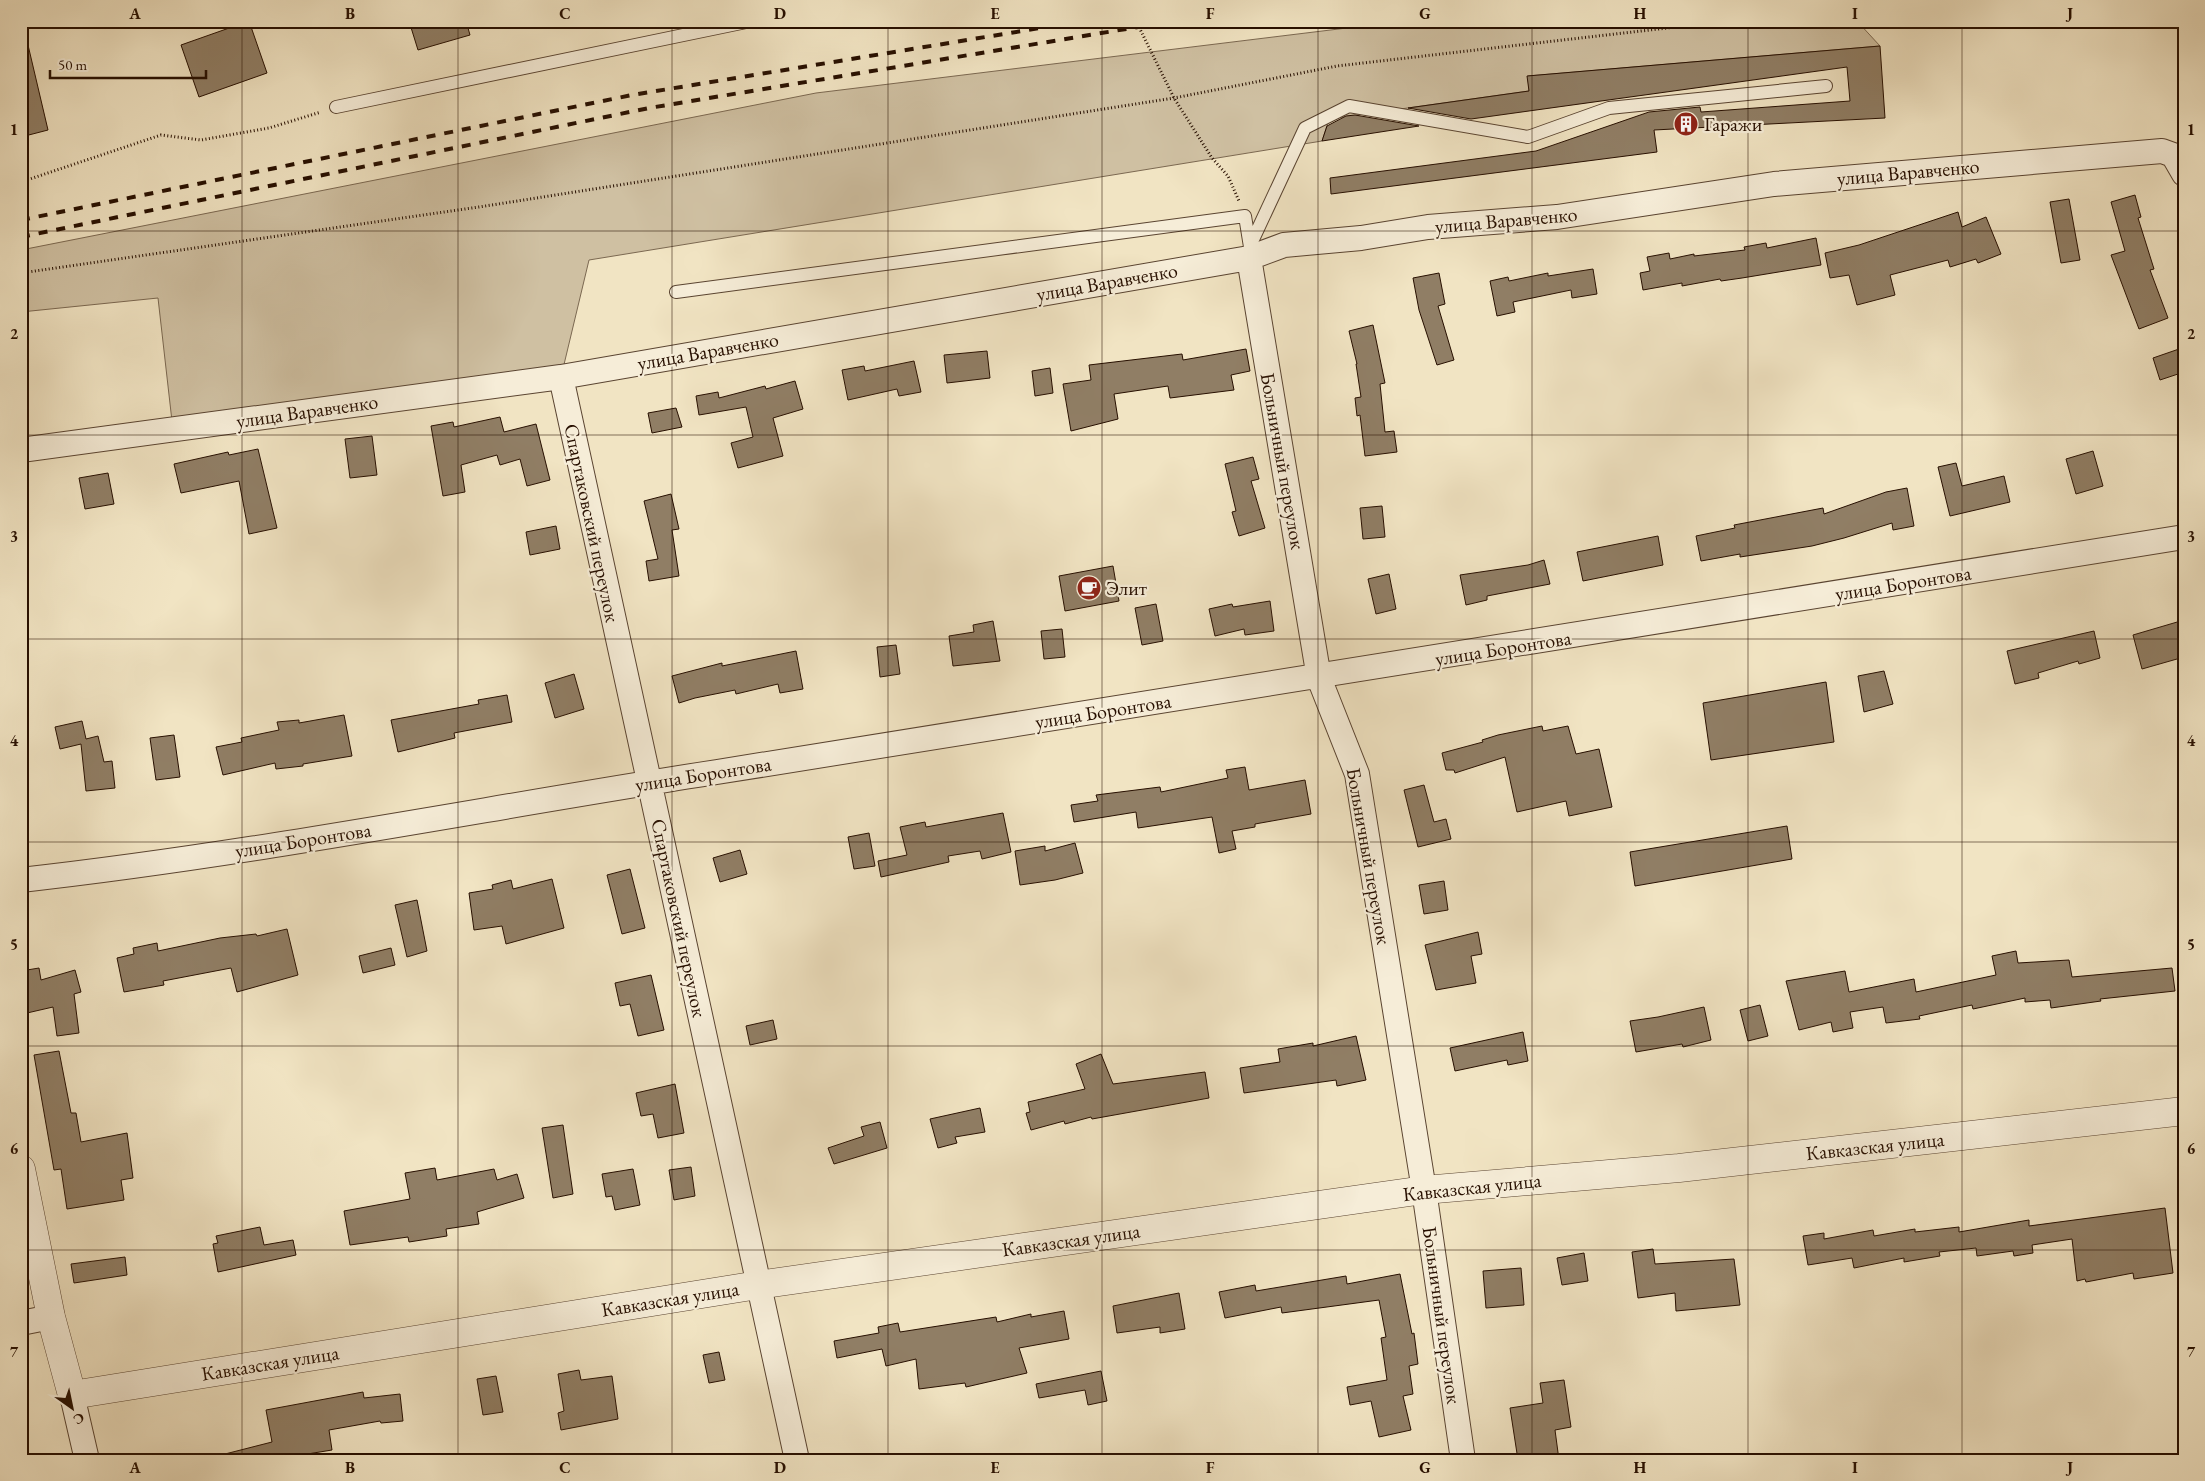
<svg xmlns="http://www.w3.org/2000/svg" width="2205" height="1481" font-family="'EB Garamond',serif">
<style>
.green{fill:#cfc0a2;stroke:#7b6851}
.building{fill:#907e65;stroke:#270f00}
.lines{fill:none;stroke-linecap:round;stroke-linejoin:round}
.service-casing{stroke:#5a4431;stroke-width:14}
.minor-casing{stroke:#5a4431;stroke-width:26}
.tertiary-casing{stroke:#5a4431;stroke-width:29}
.path{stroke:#270f00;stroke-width:3;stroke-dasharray:1 2.5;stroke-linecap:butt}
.service{stroke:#f6edd8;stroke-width:12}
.minor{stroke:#f6edd8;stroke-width:24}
.tertiary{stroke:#f6edd8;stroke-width:28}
.rail{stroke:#270f00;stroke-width:4;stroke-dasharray:9 9;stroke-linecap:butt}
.grid{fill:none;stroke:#270f00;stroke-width:1;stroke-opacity:0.55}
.labels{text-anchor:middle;stroke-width:4.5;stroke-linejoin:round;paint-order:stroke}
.poi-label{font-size:20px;fill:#270f00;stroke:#f6edd8;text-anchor:start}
.street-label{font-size:20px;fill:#270f00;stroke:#f6edd8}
.neatline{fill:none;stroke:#270f00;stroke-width:2}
.grid-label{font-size:16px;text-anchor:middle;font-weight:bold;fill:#270f00}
</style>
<rect width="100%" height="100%" fill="#f1e4c3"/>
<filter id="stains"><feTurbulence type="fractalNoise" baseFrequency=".004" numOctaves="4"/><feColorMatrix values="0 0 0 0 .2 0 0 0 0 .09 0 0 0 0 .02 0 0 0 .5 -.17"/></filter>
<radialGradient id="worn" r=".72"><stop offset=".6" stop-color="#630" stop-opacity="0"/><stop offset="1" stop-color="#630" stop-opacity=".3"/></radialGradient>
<path class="green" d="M 1404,21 L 1857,21 L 1880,46 L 1528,76 L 1529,91 L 1329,119 L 1322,141 L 589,260 L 561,377 L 173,430 L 158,298 L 21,312 L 21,250 L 816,93 Z"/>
<path class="building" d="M 249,21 L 267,73 L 199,97 L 181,45 Z
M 409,21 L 466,21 L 470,35 L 418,50 Z
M 28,45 L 48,130 L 21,137 L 21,46 Z
M 1880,46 L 1885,118 L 1654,130 L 1657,152 L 1331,194 L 1330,178 L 1536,151 L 1649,112 L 1700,107 L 1701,112 L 1850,101 L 1847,67 L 1471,119 L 1408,108 L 1529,91 L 1527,76 Z
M 1355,115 L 1419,126 L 1322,141 L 1327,126 L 1346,116 Z
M 2135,195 L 2141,217 L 2138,218 L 2154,269 L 2150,270 L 2168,318 L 2139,329 L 2111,255 L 2125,251 L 2111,202 Z
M 2069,199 L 2080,260 L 2061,263 L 2050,202 Z
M 1958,212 L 1962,227 L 1986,217 L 2001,254 L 1978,263 L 1976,259 L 1950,267 L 1948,260 L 1890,275 L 1895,295 L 1857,305 L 1849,275 L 1830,278 L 1825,253 L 1859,245 Z
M 1816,238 L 1821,265 L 1742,278 L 1721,281 L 1720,279 L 1682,286 L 1682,283 L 1643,290 L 1640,273 L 1650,271 L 1647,257 L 1669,253 L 1670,259 L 1694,254 L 1694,256 L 1745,250 L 1744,247 L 1766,243 L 1767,248 Z
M 1593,269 L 1597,294 L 1572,298 L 1571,290 L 1513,302 L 1515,312 L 1497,316 L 1490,281 L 1508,277 L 1509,281 L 1548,273 L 1548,276 Z
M 1439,273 L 1445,304 L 1438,306 L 1454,360 L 1437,365 L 1419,310 L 1413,278 Z
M 1373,325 L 1385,383 L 1380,384 L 1385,432 L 1394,431 L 1397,452 L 1365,456 L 1360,415 L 1357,416 L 1355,398 L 1361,397 L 1356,364 L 1357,364 L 1349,331 Z
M 1246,349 L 1250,371 L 1231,375 L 1234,390 L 1170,398 L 1168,386 L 1114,394 L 1118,419 L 1071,431 L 1063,384 L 1091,380 L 1089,365 L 1182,354 L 1183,360 Z
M 2179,349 L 2184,363 L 2184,372 L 2160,380 L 2153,358 Z
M 987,351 L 990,378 L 947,383 L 944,355 Z
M 914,361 L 921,392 L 899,396 L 897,389 L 848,400 L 842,370 L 864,366 L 865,371 Z
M 1050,368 L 1053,393 L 1035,396 L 1032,371 Z
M 795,381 L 803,409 L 773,418 L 783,456 L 738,468 L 731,443 L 753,437 L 746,407 L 699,415 L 696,396 L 718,392 L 719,398 L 765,386 L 766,389 Z
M 676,408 L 682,427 L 652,433 L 648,413 Z
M 500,417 L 504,432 L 536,424 L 550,480 L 527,486 L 520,459 L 500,465 L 497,455 L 461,465 L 465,492 L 443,496 L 431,426 L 453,422 L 454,427 Z
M 372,436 L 377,475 L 350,478 L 345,439 Z
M 258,449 L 277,528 L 249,534 L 239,481 L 181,493 L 174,464 L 228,452 L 229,455 Z
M 2093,451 L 2103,486 L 2076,494 L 2066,459 Z
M 1253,457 L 1259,479 L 1251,481 L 1265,528 L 1239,536 L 1232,512 L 1236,511 L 1225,464 Z
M 1956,463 L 1962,486 L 2004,476 L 2010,502 L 1950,516 L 1938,467 Z
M 108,473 L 114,504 L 85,509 L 79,478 Z
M 1907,488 L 1914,526 L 1893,530 L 1892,523 L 1844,538 L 1812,546 L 1740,557 L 1740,554 L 1701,561 L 1696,536 L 1735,528 L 1734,525 L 1823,508 L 1824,514 L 1886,492 Z
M 671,494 L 679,529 L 672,530 L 679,576 L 649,581 L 646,561 L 658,559 L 644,501 Z
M 1382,506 L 1385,537 L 1363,539 L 1360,508 Z
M 556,526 L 560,549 L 530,555 L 526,532 Z
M 1658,536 L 1663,565 L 1583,581 L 1577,552 Z
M 1544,560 L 1550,584 L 1487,596 L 1487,600 L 1466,605 L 1460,575 L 1528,565 Z
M 1113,566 L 1119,601 L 1065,611 L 1059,576 Z
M 1389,574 L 1396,609 L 1376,614 L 1368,579 Z
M 1270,601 L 1274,631 L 1245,635 L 1244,629 L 1215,636 L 1209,609 L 1232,604 L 1233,607 Z
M 1156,604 L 1163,641 L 1142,645 L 1135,608 Z
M 2184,620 L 2184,657 L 2142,669 L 2133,635 Z
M 993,621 L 1000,661 L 953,666 L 949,636 L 974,632 L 973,625 Z
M 1062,629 L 1065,657 L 1044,659 L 1041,631 Z
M 2094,631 L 2100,658 L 2079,664 L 2078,661 L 2038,673 L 2039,678 L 2015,684 L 2007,651 Z
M 896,645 L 900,674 L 880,677 L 877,647 Z
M 796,651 L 803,689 L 780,693 L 778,684 L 736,694 L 735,690 L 695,698 L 679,703 L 672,676 L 722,663 L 722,666 Z
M 1884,671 L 1893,704 L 1864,712 L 1858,676 Z
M 574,674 L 584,709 L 555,718 L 545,683 Z
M 1826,682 L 1834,742 L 1711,760 L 1703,703 Z
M 507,695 L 512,722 L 454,733 L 455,738 L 398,752 L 391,720 L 479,704 L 478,700 Z
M 344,715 L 352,756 L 303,764 L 303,766 L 276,769 L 275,763 L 223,775 L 216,747 L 242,742 L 241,738 L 279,730 L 277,722 L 299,720 L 299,723 Z
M 82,721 L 86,739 L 98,736 L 104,762 L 112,761 L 115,788 L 86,791 L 81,744 L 60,749 L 55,727 Z
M 1542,726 L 1543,731 L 1568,726 L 1576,754 L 1599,749 L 1612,807 L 1569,816 L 1566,801 L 1517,812 L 1505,757 L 1455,773 L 1454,770 L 1446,770 L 1442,753 L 1483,742 L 1482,740 L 1498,735 Z
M 174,735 L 180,777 L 156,780 L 150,738 Z
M 1245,767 L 1249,790 L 1305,780 L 1311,814 L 1255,824 L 1255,827 L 1232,831 L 1236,849 L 1219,853 L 1212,817 L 1138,828 L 1136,812 L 1074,822 L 1071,805 L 1098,801 L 1096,795 L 1160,787 L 1161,792 L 1228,778 L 1226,770 Z
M 1424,785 L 1434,822 L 1446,819 L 1451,839 L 1418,847 L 1404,790 Z
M 1003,813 L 1011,852 L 982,859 L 980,851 L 948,856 L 949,862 L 881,877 L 878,861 L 907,855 L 900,827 L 925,822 L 926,827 Z
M 1787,826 L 1792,859 L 1635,886 L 1630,852 Z
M 869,833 L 875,866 L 854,869 L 848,837 Z
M 1075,843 L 1083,873 L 1055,880 L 1020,885 L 1015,851 L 1045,846 L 1045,851 Z
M 740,850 L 747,874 L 720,882 L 713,858 Z
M 630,869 L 645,928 L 622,934 L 607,875 Z
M 552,879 L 564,928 L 506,944 L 502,926 L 474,930 L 469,893 L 493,889 L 492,885 L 511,880 L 513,889 Z
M 1444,881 L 1448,910 L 1424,914 L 1419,885 Z
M 417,900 L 427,951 L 407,957 L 395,905 Z
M 287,929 L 298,975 L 237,992 L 231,968 L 163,981 L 164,985 L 124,992 L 117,958 L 134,954 L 133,948 L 157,943 L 158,951 L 220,938 L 256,934 L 257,936 Z
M 1478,932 L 1482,954 L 1471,956 L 1476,983 L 1436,990 L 1425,945 Z
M 391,948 L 395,965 L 363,973 L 359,956 Z
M 2016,951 L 2018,963 L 2069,960 L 2072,977 L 2172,968 L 2175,991 L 2100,999 L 2101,1001 L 2051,1008 L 2050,1000 L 2025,1002 L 2025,998 L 1973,1009 L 1972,1005 L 1919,1016 L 1920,1019 L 1886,1023 L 1883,1007 L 1850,1012 L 1853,1028 L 1833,1032 L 1831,1022 L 1799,1030 L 1786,981 L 1845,971 L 1849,992 L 1914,979 L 1916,992 L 1996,975 L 1992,956 Z
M 39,968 L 41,980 L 75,970 L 81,992 L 74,994 L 79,1033 L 57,1036 L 53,1007 L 27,1013 L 21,985 L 21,971 Z
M 651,975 L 664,1030 L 638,1036 L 630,1004 L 620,1006 L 615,983 Z
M 1760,1005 L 1768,1036 L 1748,1041 L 1740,1010 Z
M 1704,1007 L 1711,1040 L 1683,1047 L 1682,1044 L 1636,1052 L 1630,1021 L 1658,1017 Z
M 773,1020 L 777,1039 L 750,1045 L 746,1026 Z
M 1523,1032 L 1528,1061 L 1508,1065 L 1507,1060 L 1455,1071 L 1450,1048 Z
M 1356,1036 L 1366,1080 L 1337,1086 L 1336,1080 L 1244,1093 L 1240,1068 L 1280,1062 L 1278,1049 L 1313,1043 L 1313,1046 Z
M 59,1051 L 71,1113 L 76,1113 L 81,1142 L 127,1133 L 133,1178 L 121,1180 L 124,1200 L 67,1209 L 61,1169 L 54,1170 L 34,1055 Z
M 1101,1054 L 1113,1084 L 1205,1072 L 1209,1098 L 1092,1119 L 1091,1117 L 1065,1124 L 1064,1121 L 1031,1130 L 1026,1113 L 1030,1112 L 1028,1102 L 1085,1089 L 1076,1064 Z
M 675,1084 L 684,1133 L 658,1138 L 653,1114 L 641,1116 L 636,1093 Z
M 980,1108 L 985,1132 L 955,1137 L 957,1143 L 938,1148 L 930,1119 Z
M 880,1122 L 887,1148 L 834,1164 L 828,1148 L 864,1136 L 861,1127 Z
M 563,1125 L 573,1194 L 553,1198 L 542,1128 Z
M 691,1167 L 695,1196 L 674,1200 L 669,1170 Z
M 435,1168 L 437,1180 L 494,1169 L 497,1180 L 517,1174 L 524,1198 L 477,1212 L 479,1224 L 446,1229 L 447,1236 L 409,1242 L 408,1237 L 350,1245 L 344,1211 L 410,1199 L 405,1173 Z
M 633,1169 L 640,1205 L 615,1210 L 612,1196 L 606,1197 L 602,1174 Z
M 2165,1208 L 2173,1273 L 2134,1279 L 2133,1273 L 2086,1282 L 2085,1279 L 2077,1281 L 2072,1239 L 2032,1245 L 2033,1253 L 2014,1256 L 2013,1251 L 1977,1256 L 1976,1248 L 1939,1252 L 1940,1256 L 1904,1262 L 1904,1258 L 1854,1268 L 1852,1258 L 1808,1265 L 1803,1236 L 1824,1233 L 1824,1239 L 1873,1230 L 1874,1236 L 1915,1229 L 1915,1232 L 1959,1227 L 1959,1232 L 2029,1220 L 2029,1226 Z
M 260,1227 L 264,1245 L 293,1240 L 296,1255 L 218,1272 L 213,1244 L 218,1243 L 216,1236 Z
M 1653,1249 L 1655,1264 L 1734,1259 L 1740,1305 L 1676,1311 L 1675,1293 L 1638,1298 L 1632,1252 Z
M 1584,1253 L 1588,1281 L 1562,1285 L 1557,1258 Z
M 125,1257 L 127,1275 L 74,1283 L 71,1264 Z
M 1521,1268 L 1524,1305 L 1486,1308 L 1483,1271 Z
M 1400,1274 L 1412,1334 L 1414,1333 L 1418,1364 L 1409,1366 L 1413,1394 L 1403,1396 L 1411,1430 L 1379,1437 L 1371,1401 L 1350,1405 L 1347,1387 L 1387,1380 L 1381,1338 L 1386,1337 L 1379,1300 L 1282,1313 L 1281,1307 L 1225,1318 L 1219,1292 L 1255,1285 L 1256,1291 L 1346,1276 L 1347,1284 Z
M 1179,1293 L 1185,1329 L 1160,1333 L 1160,1327 L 1117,1333 L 1113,1306 Z
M 1064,1311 L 1069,1339 L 1019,1348 L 1027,1373 L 966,1387 L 965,1383 L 919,1389 L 916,1359 L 886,1366 L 882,1349 L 837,1358 L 834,1341 L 879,1333 L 878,1327 L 898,1323 L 900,1332 L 996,1317 L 997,1322 L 1031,1314 L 1031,1317 Z
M 719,1352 L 725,1380 L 709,1383 L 703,1355 Z
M 579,1370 L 581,1380 L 612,1376 L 618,1419 L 561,1430 L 558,1413 L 564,1411 L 558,1374 Z
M 1101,1371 L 1107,1401 L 1088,1405 L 1085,1390 L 1039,1398 L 1036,1384 Z
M 496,1376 L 503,1412 L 483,1415 L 477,1379 Z
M 1564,1380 L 1571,1427 L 1555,1430 L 1559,1460 L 1518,1460 L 1510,1408 L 1543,1403 L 1540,1383 Z
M 363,1392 L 364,1398 L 400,1394 L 403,1421 L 381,1423 L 380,1421 L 329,1430 L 332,1450 L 289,1457 L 290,1460 L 225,1460 L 225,1454 L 272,1442 L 266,1410 Z"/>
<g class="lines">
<defs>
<path id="service" d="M 336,107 L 751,21
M 1250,246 L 1305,128 L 1349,106 L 1528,137 L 1609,108 L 1826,86
M 676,292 L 1245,216 L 1250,247"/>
<path id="minor" d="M 1249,258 L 1319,678 L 1357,774 L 1424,1190 L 1463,1460
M 561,377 L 797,1460
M 21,450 L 561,377 L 1249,258 L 1284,245 L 1361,238 L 1428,227 L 1557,217 L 1774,184 L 2162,151 L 2173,155 L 2184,174
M 21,880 C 254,854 485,808 717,772 C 1206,695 1695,616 2184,537
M 21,1323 L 51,1317
M 72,1395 L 87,1460"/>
<path id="tertiary" d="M 21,1169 L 51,1317 L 72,1395 L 758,1285 L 1424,1190 L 1679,1168 L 2184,1111"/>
</defs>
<use href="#service" class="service-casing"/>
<use href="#minor" class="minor-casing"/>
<use href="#tertiary" class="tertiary-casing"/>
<path class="path" d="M 1136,21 L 1174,98 L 1212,158 L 1228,176 L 1239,201
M 2167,21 L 2183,28
M 2182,21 L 2184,40
M 21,182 L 161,135 L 201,140 L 269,128 L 321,112
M 21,273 L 479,207 L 1174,98 L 1337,66 L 1728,21"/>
<use href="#service" class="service"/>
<use href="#minor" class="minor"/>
<use href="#tertiary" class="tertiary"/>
<path class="rail" d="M 21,220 L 632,95 L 1083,21
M 21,237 L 649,108 L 1138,27 L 1194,21"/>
</g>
<path class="grid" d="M 242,21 L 242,1460M 458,21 L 458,1460M 672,21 L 672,1460M 888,21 L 888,1460M 1102,21 L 1102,1460M 1318,21 L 1318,1460M 1532,21 L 1532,1460M 1748,21 L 1748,1460M 1962,21 L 1962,1460M 21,231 L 2184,231M 21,435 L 2184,435M 21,639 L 2184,639M 21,842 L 2184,842M 21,1046 L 2184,1046M 21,1250 L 2184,1250"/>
<defs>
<symbol id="building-disc" viewBox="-11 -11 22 22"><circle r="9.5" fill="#8f2418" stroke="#f6edd8"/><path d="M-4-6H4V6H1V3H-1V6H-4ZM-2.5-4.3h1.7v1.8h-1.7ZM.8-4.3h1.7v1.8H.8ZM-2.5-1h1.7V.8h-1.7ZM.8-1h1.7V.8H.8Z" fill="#fff"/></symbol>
<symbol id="cafe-disc" viewBox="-11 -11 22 22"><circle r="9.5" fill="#8f2418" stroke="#f6edd8"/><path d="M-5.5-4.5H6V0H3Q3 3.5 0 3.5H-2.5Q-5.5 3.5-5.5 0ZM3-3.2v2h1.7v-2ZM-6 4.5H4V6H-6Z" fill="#fff"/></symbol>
</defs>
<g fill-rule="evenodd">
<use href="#building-disc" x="1672" y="110" width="28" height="28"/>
<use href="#cafe-disc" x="1075" y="574" width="28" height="28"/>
</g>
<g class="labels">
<g class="poi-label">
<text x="1704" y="131">Гаражи</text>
<text x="1106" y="595">Элит</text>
</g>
<g class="street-label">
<text transform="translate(1908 172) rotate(-5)" y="7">улица Варавченко</text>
<text transform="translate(1506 220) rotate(-5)" y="7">улица Варавченко</text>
<text transform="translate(1107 282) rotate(-10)" y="7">улица Варавченко</text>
<text transform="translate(708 351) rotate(-10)" y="7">улица Варавченко</text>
<text transform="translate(307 411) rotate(-8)" y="7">улица Варавченко</text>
<text transform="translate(1283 461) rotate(80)" y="7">Больничный переулок</text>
<text transform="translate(592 523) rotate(78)" y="7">Спартаковский переулок</text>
<text transform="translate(1903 583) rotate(-9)" y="7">улица Боронтова</text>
<text transform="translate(1503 648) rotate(-9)" y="7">улица Боронтова</text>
<text transform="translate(1103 711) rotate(-9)" y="7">улица Боронтова</text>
<text transform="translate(703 774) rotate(-9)" y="7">улица Боронтова</text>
<text transform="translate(303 840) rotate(-9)" y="7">улица Боронтова</text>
<text transform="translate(1369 856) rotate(80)" y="7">Больничный переулок</text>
<text transform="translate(679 918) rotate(78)" y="7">Спартаковский переулок</text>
<text transform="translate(1875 1146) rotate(-6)" y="7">Кавказская улица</text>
<text transform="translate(1472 1187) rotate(-6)" y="7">Кавказская улица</text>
<text transform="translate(1071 1240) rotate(-8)" y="7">Кавказская улица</text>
<text transform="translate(670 1299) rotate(-9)" y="7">Кавказская улица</text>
<text transform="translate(1442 1315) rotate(82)" y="7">Больничный переулок</text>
<text transform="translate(270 1363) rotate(-9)" y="7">Кавказская улица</text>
</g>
</g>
<rect width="2205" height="1481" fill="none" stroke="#f1e4c3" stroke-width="55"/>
<g transform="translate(72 1408) rotate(147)" stroke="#f6edd8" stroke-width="4" paint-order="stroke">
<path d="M0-4L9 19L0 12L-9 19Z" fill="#270f00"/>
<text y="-8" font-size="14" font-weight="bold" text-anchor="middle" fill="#270f00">С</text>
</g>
<path d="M50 70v8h156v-8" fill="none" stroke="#270f00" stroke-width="2.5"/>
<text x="58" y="70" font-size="15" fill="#270f00" stroke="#f6edd8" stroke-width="4" paint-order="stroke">50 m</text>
<rect x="28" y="28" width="2150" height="1426" class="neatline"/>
<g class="grid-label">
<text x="135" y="19">A</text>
<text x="350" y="19">B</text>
<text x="565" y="19">C</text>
<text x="780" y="19">D</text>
<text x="995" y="19">E</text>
<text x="1210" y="19">F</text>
<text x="1425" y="19">G</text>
<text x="1640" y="19">H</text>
<text x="1855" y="19">I</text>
<text x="2070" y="19">J</text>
<text x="14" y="135">1</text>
<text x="2191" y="135">1</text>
<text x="14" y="339">2</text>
<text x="2191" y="339">2</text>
<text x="14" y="542">3</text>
<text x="2191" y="542">3</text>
<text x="14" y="746">4</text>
<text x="2191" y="746">4</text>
<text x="14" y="950">5</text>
<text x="2191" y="950">5</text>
<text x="14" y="1154">6</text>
<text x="2191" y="1154">6</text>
<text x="14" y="1357">7</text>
<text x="2191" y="1357">7</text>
<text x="135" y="1473">A</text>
<text x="350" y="1473">B</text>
<text x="565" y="1473">C</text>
<text x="780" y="1473">D</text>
<text x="995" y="1473">E</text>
<text x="1210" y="1473">F</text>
<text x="1425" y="1473">G</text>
<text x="1640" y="1473">H</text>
<text x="1855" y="1473">I</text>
<text x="2070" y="1473">J</text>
</g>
<rect width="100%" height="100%" filter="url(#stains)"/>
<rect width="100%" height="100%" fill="url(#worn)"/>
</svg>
